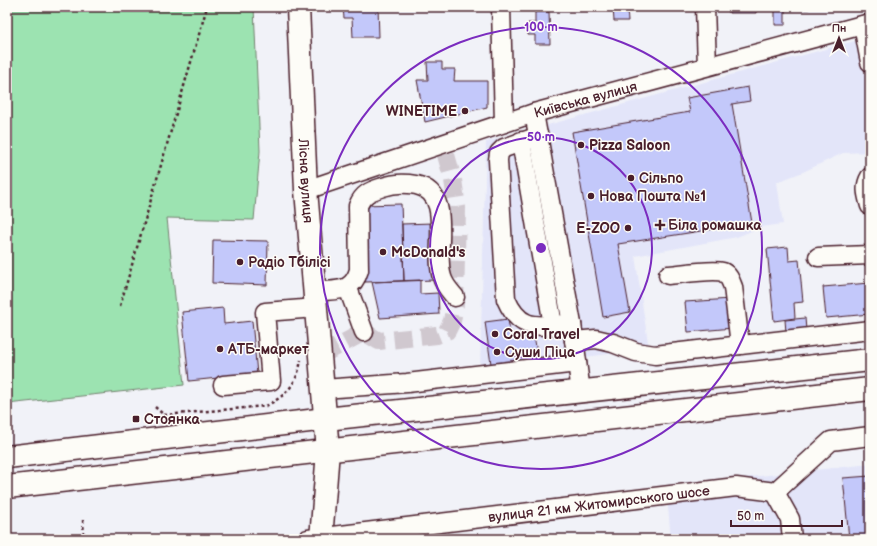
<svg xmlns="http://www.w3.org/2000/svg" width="877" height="546" font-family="'Balsamiq Sans',sans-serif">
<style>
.built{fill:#e3e5f9}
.green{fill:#9ce3b1;stroke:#73816e}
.building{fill:#c3c8fa;stroke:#4a1f2b}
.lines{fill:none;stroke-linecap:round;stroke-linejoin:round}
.minor-tunnel{stroke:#d0c8cf;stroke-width:18;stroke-dasharray:18 9;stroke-linecap:butt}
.minor-casing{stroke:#4a1f2b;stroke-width:21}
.major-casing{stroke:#4a1f2b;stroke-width:25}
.highway-casing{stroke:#4a1f2b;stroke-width:25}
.path{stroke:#4a1f2b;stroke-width:2.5;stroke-dasharray:3 3;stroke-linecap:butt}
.minor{stroke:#fdfcf7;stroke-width:18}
.major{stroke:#fdfcf7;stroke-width:22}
.highway{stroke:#fdfcf7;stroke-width:22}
.ring{fill:none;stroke:#7b2cbf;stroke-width:2}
.poi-dot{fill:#4a1f2b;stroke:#fdfcf7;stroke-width:1.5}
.labels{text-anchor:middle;stroke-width:3;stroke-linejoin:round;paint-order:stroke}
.street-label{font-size:14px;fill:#4a1f2b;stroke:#fdfcf7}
.poi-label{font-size:14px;font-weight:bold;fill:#4a1f2b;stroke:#fdfcf7;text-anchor:start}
.centre{fill:#7b2cbf;stroke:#fdfcf7;stroke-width:2}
.ring-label{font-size:12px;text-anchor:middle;font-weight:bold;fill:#7b2cbf;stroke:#fdfcf7;stroke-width:3;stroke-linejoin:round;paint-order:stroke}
</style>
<rect width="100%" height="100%" fill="#f1f2f8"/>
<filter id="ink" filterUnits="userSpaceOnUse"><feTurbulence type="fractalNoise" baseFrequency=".025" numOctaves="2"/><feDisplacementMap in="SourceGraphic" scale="8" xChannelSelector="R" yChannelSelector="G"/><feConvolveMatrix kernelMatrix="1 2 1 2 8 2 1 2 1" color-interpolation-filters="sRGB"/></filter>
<g filter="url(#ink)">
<path class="built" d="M 855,41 L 860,46 L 870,108 L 870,152 L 843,153 L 803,172 L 777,182 L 783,224 L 761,227 L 737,237 L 635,256 L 649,349 L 480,370 L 486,142 Z
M 870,464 L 870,539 L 671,539 L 666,486 Z"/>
<path class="green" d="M 7,7 L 254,7 L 260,151 L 254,220 L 167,218 L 184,385 L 7,404 Z"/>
<path class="building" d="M 343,7 L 378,7 L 379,37 L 353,37 L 352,18 L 344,18 Z
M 613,7 L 627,7 L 628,21 L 614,21 Z
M 729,7 L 756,7 L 756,13 L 729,13 Z
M 775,7 L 809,7 L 809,9 L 785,10 L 785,25 L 775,25 Z
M 535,12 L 549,12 L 550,44 L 535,44 L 535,35 L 528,35 L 528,23 L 535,23 Z
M 427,62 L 442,62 L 442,69 L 455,69 L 454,81 L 487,81 L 487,107 L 425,122 L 417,80 L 428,80 Z
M 748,87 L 750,101 L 732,104 L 752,223 L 618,244 L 630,312 L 603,317 L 572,132 L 690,112 L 687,98 Z
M 401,204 L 404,281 L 365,282 L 362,205 Z
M 433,223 L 434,280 L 404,281 L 402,224 Z
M 213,240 L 268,241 L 267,285 L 212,283 Z
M 788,247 L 789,261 L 799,260 L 803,302 L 794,303 L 795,318 L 774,321 L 767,249 Z
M 420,280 L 420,294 L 438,293 L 439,314 L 380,318 L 372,282 Z
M 869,283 L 870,314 L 826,318 L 823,287 Z
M 731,299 L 733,328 L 688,332 L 685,302 Z
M 223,308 L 224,324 L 252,321 L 257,374 L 189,381 L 182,312 Z
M 805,318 L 806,330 L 786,332 L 785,320 Z
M 508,319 L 511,339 L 534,336 L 538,358 L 491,364 L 485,322 Z
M 870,476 L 870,539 L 849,539 L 843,478 Z"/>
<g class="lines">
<path class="minor-tunnel" d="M 321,355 L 364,332 L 379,341 L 437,335 L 447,331 L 452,321 L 455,305 L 457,207 L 453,180 L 443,144"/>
<defs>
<g id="minor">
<path d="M 501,7 L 504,123"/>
<path d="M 705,7 L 707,66"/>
<path d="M 863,25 L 870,62"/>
<path d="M 534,113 L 572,324 L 581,392"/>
<path d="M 539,136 L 504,148 L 499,153 L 498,160 L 506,299 C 521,334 540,325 572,324"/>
<path d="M 521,141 L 553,325"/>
<path d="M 870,177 C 864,187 867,195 870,206"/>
<path id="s1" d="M 306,190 L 534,113 L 870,23"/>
<path d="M 818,257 L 870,255"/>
<path d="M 668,275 C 680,274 713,269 723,272 C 729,275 731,282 733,287 L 740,345"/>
<path d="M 348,288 L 364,332"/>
<path d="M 315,292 C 336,289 352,294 359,270 L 358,206 C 363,193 371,191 383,187 C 394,183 405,183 416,185 C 455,193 433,251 442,277 C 444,285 450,291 455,297"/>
<path d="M 574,341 L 596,339 L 613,343 L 636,352 L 655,355 L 870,330"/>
<path d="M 223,385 L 271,381 L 265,312 L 316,308"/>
<path d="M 323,389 L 407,383 L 577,363"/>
<path d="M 775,492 L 790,519 L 792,539"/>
<path id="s2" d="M 308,539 L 736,487 L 775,492 L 831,441 L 870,436"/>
</g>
<g id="major">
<path id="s3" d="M 298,7 L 306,190 L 328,451 L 321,539"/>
</g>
<path id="highway" d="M 7,457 L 326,419 L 870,360
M 7,487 L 870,389"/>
</defs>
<use href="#minor" class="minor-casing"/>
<use href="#major" class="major-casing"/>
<use href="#highway" class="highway-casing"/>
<path class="path" d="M 120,306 L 207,7
M 155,407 L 164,415 L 266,406 C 287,395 297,384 301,360
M 83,520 L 84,539"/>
<use href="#minor" class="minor"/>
<use href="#major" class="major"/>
<use href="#highway" class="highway"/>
</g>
</g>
<g class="ring">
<circle cx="541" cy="248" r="111"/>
<circle cx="541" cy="248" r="221"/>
</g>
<g class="poi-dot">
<circle cx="465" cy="111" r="4"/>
<circle cx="581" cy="145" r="4"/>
<circle cx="631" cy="178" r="4"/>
<circle cx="591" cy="196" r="4"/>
<path d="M658 219h4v4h4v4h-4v4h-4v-4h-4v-4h4z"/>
<circle cx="628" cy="228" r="4"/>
<circle cx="383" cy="252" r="4"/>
<circle cx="240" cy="262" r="4"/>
<circle cx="495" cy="334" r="4"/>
<circle cx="220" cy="349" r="4"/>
<circle cx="497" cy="352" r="4"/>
<rect x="132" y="415" width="8" height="8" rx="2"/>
</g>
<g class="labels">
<g class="street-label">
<text dy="5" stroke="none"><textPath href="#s1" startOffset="294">Київська вулиця</textPath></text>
<text dy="5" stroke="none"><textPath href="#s3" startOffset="174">Лісна вулиця</textPath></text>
<text dy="5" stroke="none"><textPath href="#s2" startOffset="293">вулиця 21 км Житомирського шосе</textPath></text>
</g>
<g class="poi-label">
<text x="457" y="116" text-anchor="end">WINETIME</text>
<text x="589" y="150">Pizza Saloon</text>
<text x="639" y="183">Сільпо</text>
<text x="599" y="201">Нова Пошта №1</text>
<text x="668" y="230">Біла ромашка</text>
<text x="620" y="233" text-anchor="end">E-ZOO</text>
<text x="391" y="257">McDonald's</text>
<text x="248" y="267">Радіо Тбілісі</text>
<text x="503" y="339">Coral Travel</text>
<text x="228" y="354">АТБ-маркет</text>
<text x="505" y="357">Суши Піца</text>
<text x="144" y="424">Стоянка</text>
</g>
</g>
<circle cx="541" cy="248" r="6" class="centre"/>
<g class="ring-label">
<text x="541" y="31">100 m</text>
<text x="541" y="141">50 m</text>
</g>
<rect width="877" height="546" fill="none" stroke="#fdfcf7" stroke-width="24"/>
<rect x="12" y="12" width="853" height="522" fill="none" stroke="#4a1f2b" stroke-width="1.5" filter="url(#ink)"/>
<g transform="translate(839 38)" stroke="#fdfcf7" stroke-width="3" paint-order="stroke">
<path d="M0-3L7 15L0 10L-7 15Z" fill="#4a1f2b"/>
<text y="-6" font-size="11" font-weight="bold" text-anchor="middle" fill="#4a1f2b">Пн</text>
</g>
<path d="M731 520v6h111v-6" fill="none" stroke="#4a1f2b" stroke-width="2"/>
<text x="737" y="520" font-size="12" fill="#4a1f2b" stroke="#fdfcf7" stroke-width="3" paint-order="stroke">50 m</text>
</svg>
